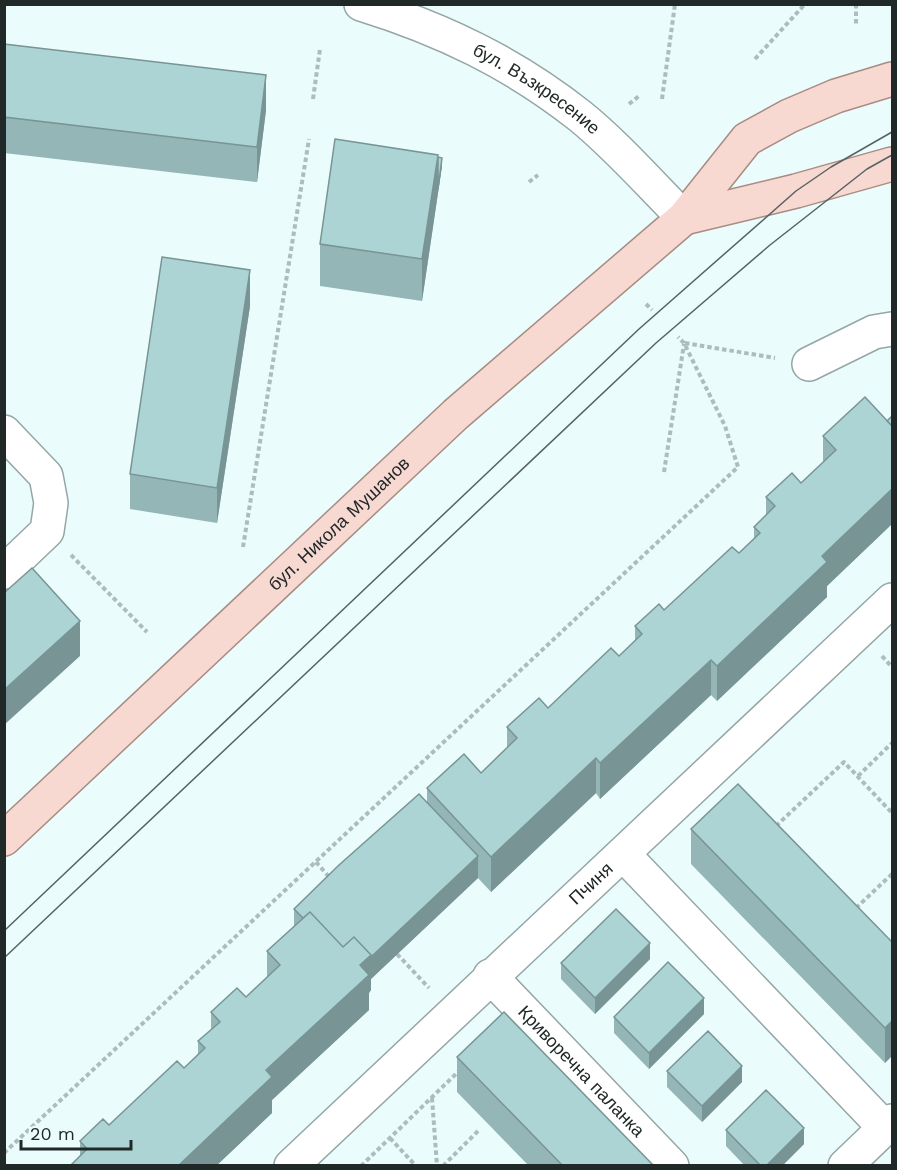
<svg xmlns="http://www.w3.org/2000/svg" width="897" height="1170" font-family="'Work Sans',sans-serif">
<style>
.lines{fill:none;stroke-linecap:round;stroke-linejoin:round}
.minor-casing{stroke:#95a6a6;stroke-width:36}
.major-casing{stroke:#a88b83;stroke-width:36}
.path{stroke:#adbcbc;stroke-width:4;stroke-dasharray:4.5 3;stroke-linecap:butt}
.minor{stroke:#fff;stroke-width:33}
.major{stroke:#f7d9d2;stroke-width:33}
.tram{stroke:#586262;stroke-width:1.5}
.wall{fill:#94b6b6}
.shaded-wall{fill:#789494}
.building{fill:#acd4d4;stroke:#789494;stroke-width:1.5}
.labels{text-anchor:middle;stroke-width:5;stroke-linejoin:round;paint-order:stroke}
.street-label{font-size:18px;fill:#212828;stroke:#eafcfc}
</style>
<rect width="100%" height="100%" fill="#eafcfc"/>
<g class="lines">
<defs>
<g id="minor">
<path id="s1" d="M 361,4 C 442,29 513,63 580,116 C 617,146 650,184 684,218"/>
<path d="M 809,364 L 874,332 L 892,329"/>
<path d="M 4,432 L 46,476 L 51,503 L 47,531 L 4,572"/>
<path d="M 623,854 L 885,1128"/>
<path id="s2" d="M 490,976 L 672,1166"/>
<path id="s3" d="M 291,1166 L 892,600"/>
<path d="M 845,1166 L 892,1121"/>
</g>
<g id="major">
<path d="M 684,218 L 796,191 L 892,164"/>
<path id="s4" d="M 4,839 L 456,414 L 684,218 L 747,139 L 789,116 L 836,96 L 892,79"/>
</g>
</defs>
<use href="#minor" class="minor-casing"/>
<use href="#major" class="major-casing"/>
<path class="path" d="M 856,4 L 856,24
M 755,59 L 805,4
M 313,99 L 320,49
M 662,99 L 675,4
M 629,104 L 639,96
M 529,182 L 538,175
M 646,304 L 652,310
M 685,343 L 775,358
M 664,472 L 684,344
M 243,547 L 309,139
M 71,555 L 147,632
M 882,656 L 892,667
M 858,776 L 892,743
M 776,826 L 844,762 L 892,813
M 316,862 L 330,878
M 856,908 L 892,874
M 397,954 L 429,988
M 432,1098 L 437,1166
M 390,1138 L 416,1166
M 4,1153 L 738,467 L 725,426 L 684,343 L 678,337
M 361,1166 L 460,1070
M 443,1166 L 478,1131"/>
<use href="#minor" class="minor"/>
<use href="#major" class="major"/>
<path class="tram" d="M 4,931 L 639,329 L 796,191 L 831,167 L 892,132
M 4,958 L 656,343 L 770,245 L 867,169 L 892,155"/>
</g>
<path class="wall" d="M 4,44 L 266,110 L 257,182 L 4,153 Z
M 438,157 L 442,166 L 422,301 L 320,286 L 320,244 Z
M 250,306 L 217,523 L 130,509 L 130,474 Z
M 892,416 L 892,524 L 827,586 L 827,597 L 717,701 L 711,695 L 600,799 L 596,793 L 491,892 L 478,878 L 371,979 L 371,990 L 369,993 L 369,1010 L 272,1100 L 272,1113 L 216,1166 L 70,1166 L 80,1156 L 80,1141 L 109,1125 L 184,1068 L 198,1054 L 198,1041 L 211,1030 L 211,1012 L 246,997 L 267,977 L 267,951 L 294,926 L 294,909 L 427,802 L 427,788 L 481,773 L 507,748 L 507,727 L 548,708 L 619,656 L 635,641 L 635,626 L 664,610 L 739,553 L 754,540 L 754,527 L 766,515 L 766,497 L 801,483 L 823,462 L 823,436 L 887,421 Z
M 691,829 L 892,942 L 885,1063 L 691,864 Z
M 650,959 L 595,1014 L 561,979 L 561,963 Z
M 704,1014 L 649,1069 L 614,1033 L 614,1017 Z
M 457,1057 L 654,1166 L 529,1166 L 457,1092 Z
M 667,1071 L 742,1082 L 702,1122 L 667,1087 Z
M 726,1130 L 804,1144 L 782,1166 L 745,1166 L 726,1146 Z"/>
<path class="shaded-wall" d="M 266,75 L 266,110 L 257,182 L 257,147 Z
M 438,155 L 438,189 L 442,158 L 442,166 L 422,301 L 422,259 Z
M 250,270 L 250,306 L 217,523 L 217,488 Z
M 892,489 L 892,524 L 827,586 L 827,597 L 717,701 L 717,666 L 822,556 Z
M 80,621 L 80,656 L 4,725 L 4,690 Z
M 711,660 L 711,695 L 600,799 L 600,763 Z
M 596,758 L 596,793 L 491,892 L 491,857 Z
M 478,856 L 478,878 L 371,979 L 371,990 L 369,993 L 369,1010 L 272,1100 L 272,1113 L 216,1166 L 178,1166 L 266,1070 L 360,965 Z
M 650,943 L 650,959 L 595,1014 L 595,998 Z
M 704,998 L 704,1014 L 649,1069 L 649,1053 Z
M 892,1021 L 892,1056 L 885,1063 L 885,1028 Z
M 742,1066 L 742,1082 L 702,1122 L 702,1106 Z
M 804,1128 L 804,1144 L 782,1166 L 766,1166 Z"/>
<path class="building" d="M 4,44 L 266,75 L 257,147 L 4,117 Z
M 335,139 L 438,155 L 422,259 L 320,244 Z
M 438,157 L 442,158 L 438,189 Z
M 162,257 L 250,270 L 217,488 L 130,474 Z
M 865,397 L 892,426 L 892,489 L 822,556 L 827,562 L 717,666 L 711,660 L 600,763 L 596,758 L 491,857 L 427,788 L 464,754 L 481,773 L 517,738 L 507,727 L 539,698 L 548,708 L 611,648 L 619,656 L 642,634 L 635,626 L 659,604 L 664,610 L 732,547 L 739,553 L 760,533 L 754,527 L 775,506 L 766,497 L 792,473 L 801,483 L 836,450 L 823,436 Z
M 892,416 L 892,426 L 887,421 Z
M 32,568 L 80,621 L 4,690 L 4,593 Z
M 738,784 L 892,942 L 892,1021 L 885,1028 L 691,829 Z
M 419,794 L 478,856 L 371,957 L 371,955 L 354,937 L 343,947 L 310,912 L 303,918 L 294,909 L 339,865 Z
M 616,909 L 650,943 L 595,998 L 561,963 Z
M 310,912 L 343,947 L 354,937 L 371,955 L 360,965 L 369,975 L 266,1070 L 272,1077 L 178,1166 L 70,1166 L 87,1149 L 80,1141 L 103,1119 L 109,1125 L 177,1061 L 184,1068 L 205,1048 L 198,1041 L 220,1022 L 211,1012 L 237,988 L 246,997 L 280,965 L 267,951 Z
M 668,962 L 704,998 L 649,1053 L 614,1017 Z
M 504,1012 L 654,1166 L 563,1166 L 457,1057 Z
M 708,1031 L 742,1066 L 702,1106 L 667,1071 Z
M 766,1090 L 804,1128 L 766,1166 L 761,1166 L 726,1130 Z"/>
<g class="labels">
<g class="street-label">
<text dy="6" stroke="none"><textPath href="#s1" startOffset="196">бул. Възкресение</textPath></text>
<text dy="6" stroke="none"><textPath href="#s4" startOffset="460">бул. Никола Мушанов</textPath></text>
<text dy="6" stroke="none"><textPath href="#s3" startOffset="412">Пчиня</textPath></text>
<text dy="6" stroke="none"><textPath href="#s2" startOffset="132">Криворечна паланка</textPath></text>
</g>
</g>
<rect width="897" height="1170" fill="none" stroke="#212828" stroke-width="12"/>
<path d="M21 1140v9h110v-9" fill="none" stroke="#212828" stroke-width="3"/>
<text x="30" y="1140" font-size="18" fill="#212828" stroke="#eafcfc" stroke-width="4.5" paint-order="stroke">20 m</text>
</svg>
